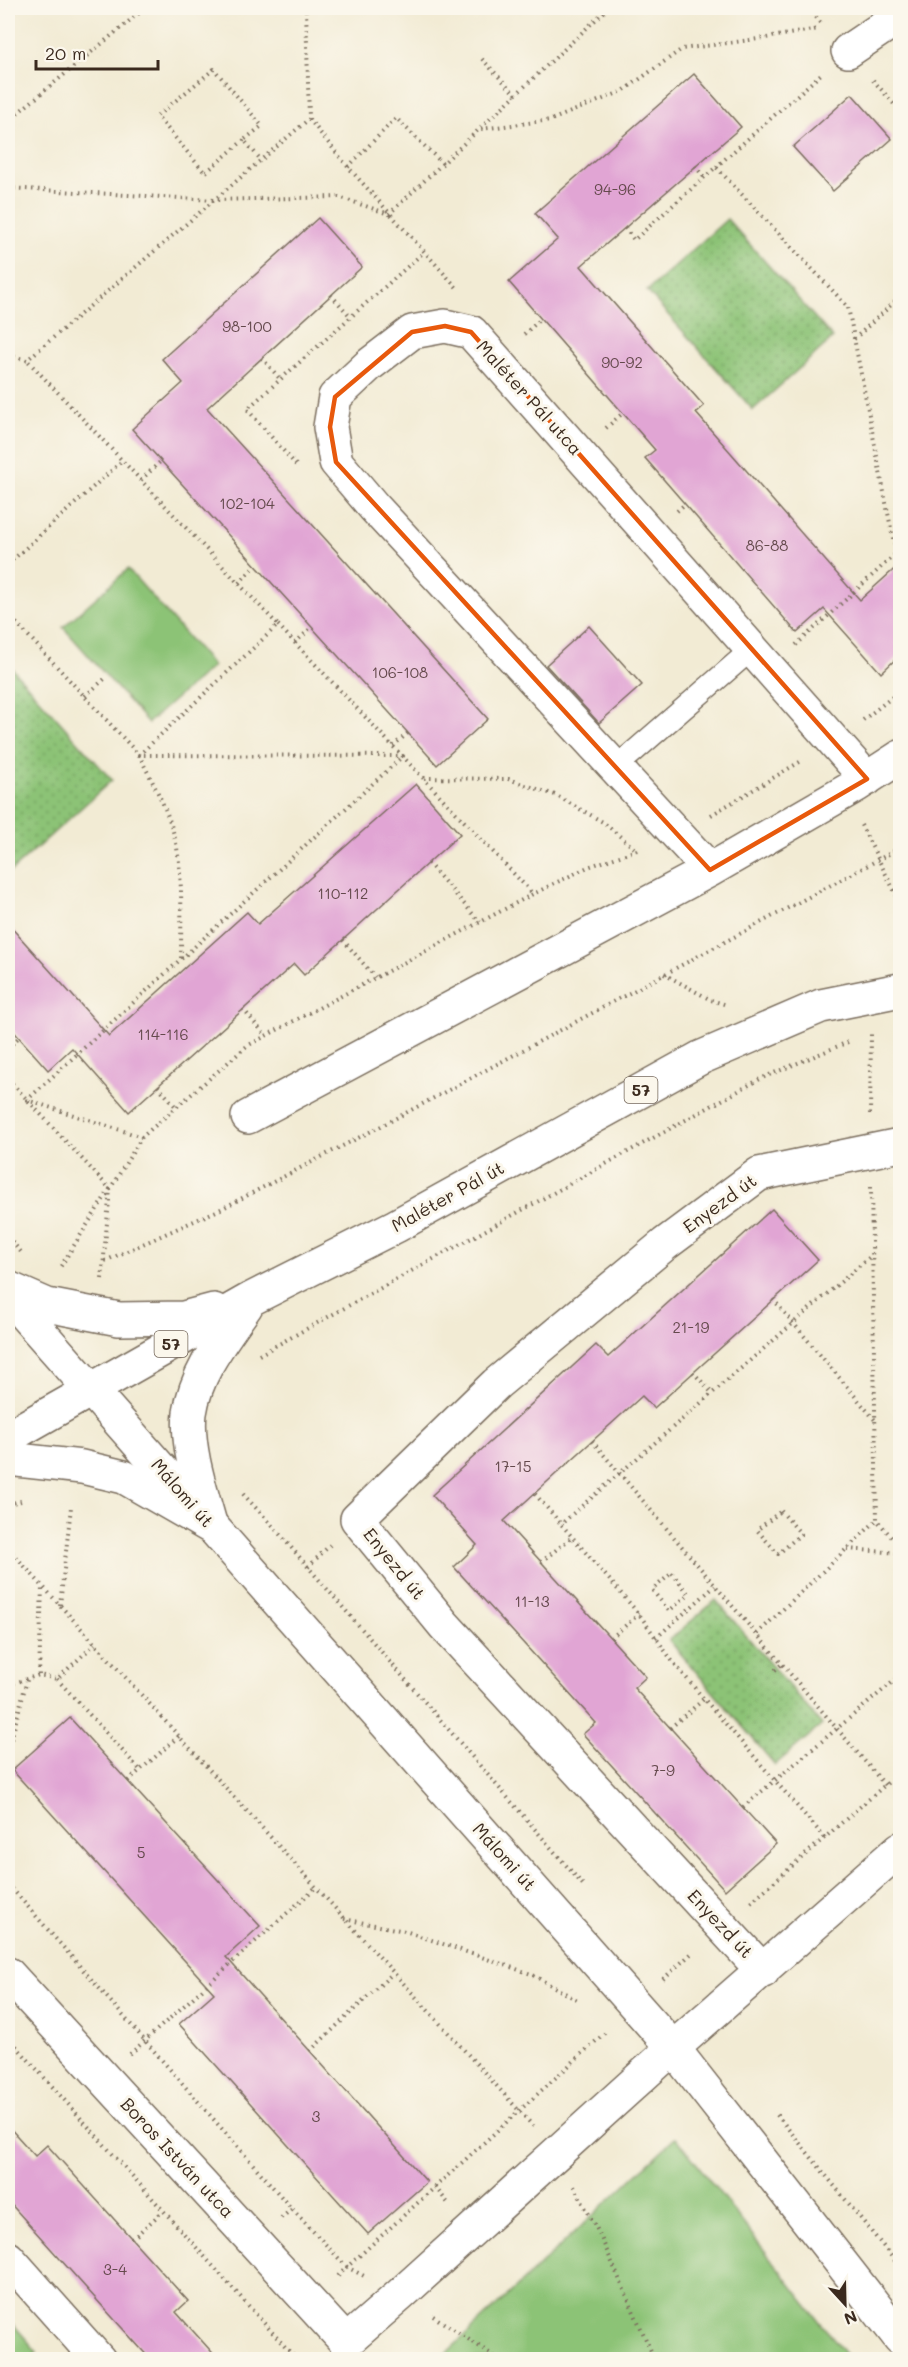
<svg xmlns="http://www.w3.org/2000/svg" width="908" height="2367" font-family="Mali,sans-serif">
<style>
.grass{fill:#8cc376;stroke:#64764a;stroke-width:1.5}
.park{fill:url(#park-dots);stroke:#64764a;stroke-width:1.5}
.building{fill:#e1a5d4}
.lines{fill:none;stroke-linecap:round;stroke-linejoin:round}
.lane-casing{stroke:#7b6e5e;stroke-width:24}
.street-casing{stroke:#7b6e5e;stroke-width:36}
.secondary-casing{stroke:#7b6e5e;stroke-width:36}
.primary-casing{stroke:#7b6e5e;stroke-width:36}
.path{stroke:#7b6e5e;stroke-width:4;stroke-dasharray:1.5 4.5;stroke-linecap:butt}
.lane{stroke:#fff;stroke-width:21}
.street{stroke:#fff;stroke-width:33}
.secondary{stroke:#fff;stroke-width:33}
.primary{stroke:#fff;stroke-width:33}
.marked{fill:none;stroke:#e8590c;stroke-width:4.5;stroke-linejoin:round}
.labels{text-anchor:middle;stroke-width:6;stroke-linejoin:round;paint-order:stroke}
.number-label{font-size:15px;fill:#64494c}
.shield{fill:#fbf7ec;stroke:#75685c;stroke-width:1.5}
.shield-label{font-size:16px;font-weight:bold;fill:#3b2a1e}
.street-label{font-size:18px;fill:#3b2a1e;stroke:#fbf7ec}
</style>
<defs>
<pattern id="park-dots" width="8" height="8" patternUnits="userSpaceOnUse" patternTransform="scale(1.5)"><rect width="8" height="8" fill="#8cc376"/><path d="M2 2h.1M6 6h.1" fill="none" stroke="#749f60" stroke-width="1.8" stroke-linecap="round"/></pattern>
</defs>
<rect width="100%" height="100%" fill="#fbf7ec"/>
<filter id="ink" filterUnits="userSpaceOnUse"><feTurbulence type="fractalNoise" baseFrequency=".0167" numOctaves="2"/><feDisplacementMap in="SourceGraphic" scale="12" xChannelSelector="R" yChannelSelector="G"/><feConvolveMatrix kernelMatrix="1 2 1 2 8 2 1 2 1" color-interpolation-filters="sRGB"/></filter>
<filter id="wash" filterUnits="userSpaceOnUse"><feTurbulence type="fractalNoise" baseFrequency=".008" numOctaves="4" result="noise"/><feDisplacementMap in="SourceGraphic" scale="24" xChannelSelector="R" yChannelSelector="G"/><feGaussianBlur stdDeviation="1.35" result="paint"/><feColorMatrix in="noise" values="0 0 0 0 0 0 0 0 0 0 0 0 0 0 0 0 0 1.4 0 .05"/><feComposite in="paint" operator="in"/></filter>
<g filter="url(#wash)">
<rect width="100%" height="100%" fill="#f2ebd4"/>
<path class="grass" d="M 128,569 L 213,666 L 148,723 L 63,627 Z
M 676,2137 L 849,2359 L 440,2359 Z
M 8,2318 L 37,2352 L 29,2359 L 8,2359 Z"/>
<path class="park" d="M 727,219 L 833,338 L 753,410 L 647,291 Z
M 8,664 L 112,780 L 8,874 Z
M 716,1600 L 822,1725 L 775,1765 L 669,1640 Z"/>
<g id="blocks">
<path class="building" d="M 694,74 L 741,127 L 581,266 L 704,406 L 696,413 L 860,600 L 900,564 L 900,655 L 881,673 L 824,609 L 797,633 L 645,458 L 655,450 L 509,282 L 558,239 L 535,213 Z
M 852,94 L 892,139 L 833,191 L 793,147 Z
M 318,218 L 362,267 L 207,408 L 488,719 L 437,765 L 132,429 L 183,383 L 162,359 Z
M 589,626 L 642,685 L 599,723 L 546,665 Z
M 416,784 L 460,834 L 304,975 L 294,964 L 129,1112 L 72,1048 L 48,1070 L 8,1025 L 8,924 L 109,1036 L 247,912 L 258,924 Z
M 772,1209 L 818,1260 L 654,1408 L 642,1396 L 504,1521 L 646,1677 L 634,1688 L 776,1844 L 725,1890 L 583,1734 L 596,1723 L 454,1567 L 477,1545 L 432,1495 L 596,1345 L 608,1357 Z
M 70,1718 L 260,1926 L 226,1957 L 427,2182 L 368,2234 L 179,2024 L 214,1993 L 12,1770 Z
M 8,2126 L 35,2156 L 47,2145 L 132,2239 L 188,2301 L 176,2312 L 219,2360 L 151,2360 L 104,2308 L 8,2201 Z"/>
</g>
</g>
<g filter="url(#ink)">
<use href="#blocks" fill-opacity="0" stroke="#7b6e5e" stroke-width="1.5"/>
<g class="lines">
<defs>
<path id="lane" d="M 615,768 L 752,649"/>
<path id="street" d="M 848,51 L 900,16
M 710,870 L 374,507 L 336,462 L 330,427 L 335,397 L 369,365 L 412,332 L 445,326 L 471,332 L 867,779
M 248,1117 L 710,870 L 857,785 L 900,757
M 763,1971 L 444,1625 L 357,1519 L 496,1384 L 665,1244 L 759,1174 L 900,1145
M 8,1974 L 346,2342 L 400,2295 L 673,2048 L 900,1849
M 8,2258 L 99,2360"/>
<path id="secondary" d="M 8,1296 L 673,2048 L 900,2338"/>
<path id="primary" d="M 8,1288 L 47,1305 L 119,1319 L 184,1318 L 214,1310
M 8,1437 L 251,1299 L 396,1226 L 700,1058 L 821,1006 L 900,990
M 8,1459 L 82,1467 L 124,1477 L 211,1527
M 211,1527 C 202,1494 186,1448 190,1413 C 196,1372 223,1339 246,1306"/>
</defs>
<use href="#lane" class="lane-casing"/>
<use href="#street" class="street-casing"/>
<use href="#secondary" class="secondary-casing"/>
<use href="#primary" class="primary-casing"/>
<path class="path" d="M 808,8 L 822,24
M 482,59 L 516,95
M 873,80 L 900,111
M 309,119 L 348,167 L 459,290
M 8,121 L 145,8
M 481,129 L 551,120 L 623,91 L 682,49 L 766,38 L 818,29
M 244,140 L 205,173 L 157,116 L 214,69 L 262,126 L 244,140 L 261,160
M 695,166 L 705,178
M 348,167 L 396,118 L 443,164
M 716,167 L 821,74
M 8,188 L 214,200 L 339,197 L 389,214 L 608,8
M 625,228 L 634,240 L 716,167 L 848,307 L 896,554
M 331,295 L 351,317
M 524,334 L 541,319
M 854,339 L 900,297
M 8,355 L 27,360 L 309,119 L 306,8
M 262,358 L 280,379
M 606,428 L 623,413
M 296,465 L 247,409 L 424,252
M 141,480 L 161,461
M 677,511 L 685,504
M 8,564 L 122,461
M 239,583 L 256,565
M 8,614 L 139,755 L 278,625 L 27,360
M 278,625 L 533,894
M 295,643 L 312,627
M 796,645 L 900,550
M 85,696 L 107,677
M 863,720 L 900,691
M 393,746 L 408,733
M 424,778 L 508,779 L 555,795 L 603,822 L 634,848
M 711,815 L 803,760
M 861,825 L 900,902
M 428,863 L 480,922
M 343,940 L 375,977
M 664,974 L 711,1000 L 727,1005
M 243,1009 L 265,1035
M 8,1048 L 19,1037
M 8,1079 L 110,1189 L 59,1269
M 158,1086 L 176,1107
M 870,1114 L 871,1034
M 142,1137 L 27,1100 L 403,756 L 139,755 C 154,785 171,815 177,848 C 183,884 181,922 181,958
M 871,1187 L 877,1520 L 900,1547
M 8,1237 L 21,1252
M 105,1261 L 223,1208 L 387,1123 L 900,848
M 102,1279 L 110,1189 L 142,1137 L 247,1046 L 533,894 L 588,867 L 640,849
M 773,1299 L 875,1420
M 259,1355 L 762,1078 L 848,1042
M 693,1372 L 712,1393
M 592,1441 L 885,1785
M 243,1494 L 270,1523 L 584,1886
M 535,1494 L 561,1524
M 8,1504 L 21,1501
M 781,1511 L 801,1534 L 778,1554 L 757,1530 Z
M 8,1548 L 533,2126
M 847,1549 L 900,1553
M 541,1562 L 572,1537
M 308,1567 L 330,1545
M 672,1573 L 689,1594 L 669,1611 L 652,1590 Z
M 60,1605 L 71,1507
M 757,1634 L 877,1520
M 611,1638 L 639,1614
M 656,1638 L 715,1586
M 775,1670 L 782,1664
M 39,1675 L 42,1587
M 57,1679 L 140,1770
M 8,1685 L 39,1675 L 57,1679 L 95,1644
M 670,1728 L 704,1699
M 8,1751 L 27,1680
M 128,1781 L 179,1736
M 743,1807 L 900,1676
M 825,1838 L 704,1699 L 673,1662 L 639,1614 L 561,1524 L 872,1255
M 8,1884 L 292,2209 L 347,2267 L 607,2031
M 751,1902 L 900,1772
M 344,1919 L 405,1931 L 531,1974 L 579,2001
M 663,1979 L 693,1952
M 8,2037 L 297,2360
M 8,2050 L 14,2044
M 310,2051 L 393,1973
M 130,2054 L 315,1888
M 777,2115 L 900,2267
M 574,2186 L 599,2233 L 655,2360
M 435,2187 L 448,2203
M 281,2218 L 292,2209
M 132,2239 L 163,2211
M 338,2276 L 347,2267 L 364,2276
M 433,2316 L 500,2360"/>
<use href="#lane" class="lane"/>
<use href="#street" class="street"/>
<use href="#secondary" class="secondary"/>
<use href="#primary" class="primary"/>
</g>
</g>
<path class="marked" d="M 445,326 L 471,332 L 867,779 L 710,870 L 336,462 L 330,427 L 335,397 L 412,332 Z"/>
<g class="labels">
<g class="number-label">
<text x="615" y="195">94-96</text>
<text x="247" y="332">98-100</text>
<text x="622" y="368">90-92</text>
<text x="247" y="509">102-104</text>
<text x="767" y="551">86-88</text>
<text x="400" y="678">106-108</text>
<text x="343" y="899">110-112</text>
<text x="163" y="1040">114-116</text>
<text x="691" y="1333">21-19</text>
<text x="513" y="1472">17-15</text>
<text x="532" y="1607">11-13</text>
<text x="663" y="1776">7-9</text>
<text x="141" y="1858">5</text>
<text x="316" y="2122">3</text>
<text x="115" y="2275">3-4</text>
</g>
<g class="shield">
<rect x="624.5" y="1077" width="33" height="26" rx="4.5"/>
<rect x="154.5" y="1331" width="33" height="26" rx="4.5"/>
</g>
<g class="shield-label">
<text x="641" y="1096">57</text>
<text x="171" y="1350">57</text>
</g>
<g class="street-label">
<text transform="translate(529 398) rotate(48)" y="6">Maléter Pál utca</text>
<text transform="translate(448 1197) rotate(-29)" y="6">Maléter Pál út</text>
<text transform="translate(720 1204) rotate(-36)" y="6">Enyezd út</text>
<text transform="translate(182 1493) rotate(49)" y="6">Málomi út</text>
<text transform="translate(394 1564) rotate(51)" y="6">Enyezd út</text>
<text transform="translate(504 1857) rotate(48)" y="6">Málomi út</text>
<text transform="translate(720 1924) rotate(47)" y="6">Enyezd út</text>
<text transform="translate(177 2158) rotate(47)" y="6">Boros István utca</text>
</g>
</g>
<rect width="908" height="2367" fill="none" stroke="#fbf7ec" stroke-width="30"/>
<g transform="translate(845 2304) rotate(158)" stroke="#fbf7ec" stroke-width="4.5" paint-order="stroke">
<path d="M0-4.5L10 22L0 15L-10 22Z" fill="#3b2a1e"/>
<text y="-9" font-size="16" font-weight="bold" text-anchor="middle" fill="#3b2a1e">N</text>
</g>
<path d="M36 60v9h122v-9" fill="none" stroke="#3b2a1e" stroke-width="3"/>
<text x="45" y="60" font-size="18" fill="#3b2a1e" stroke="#fbf7ec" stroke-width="4.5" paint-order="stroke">20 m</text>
</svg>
